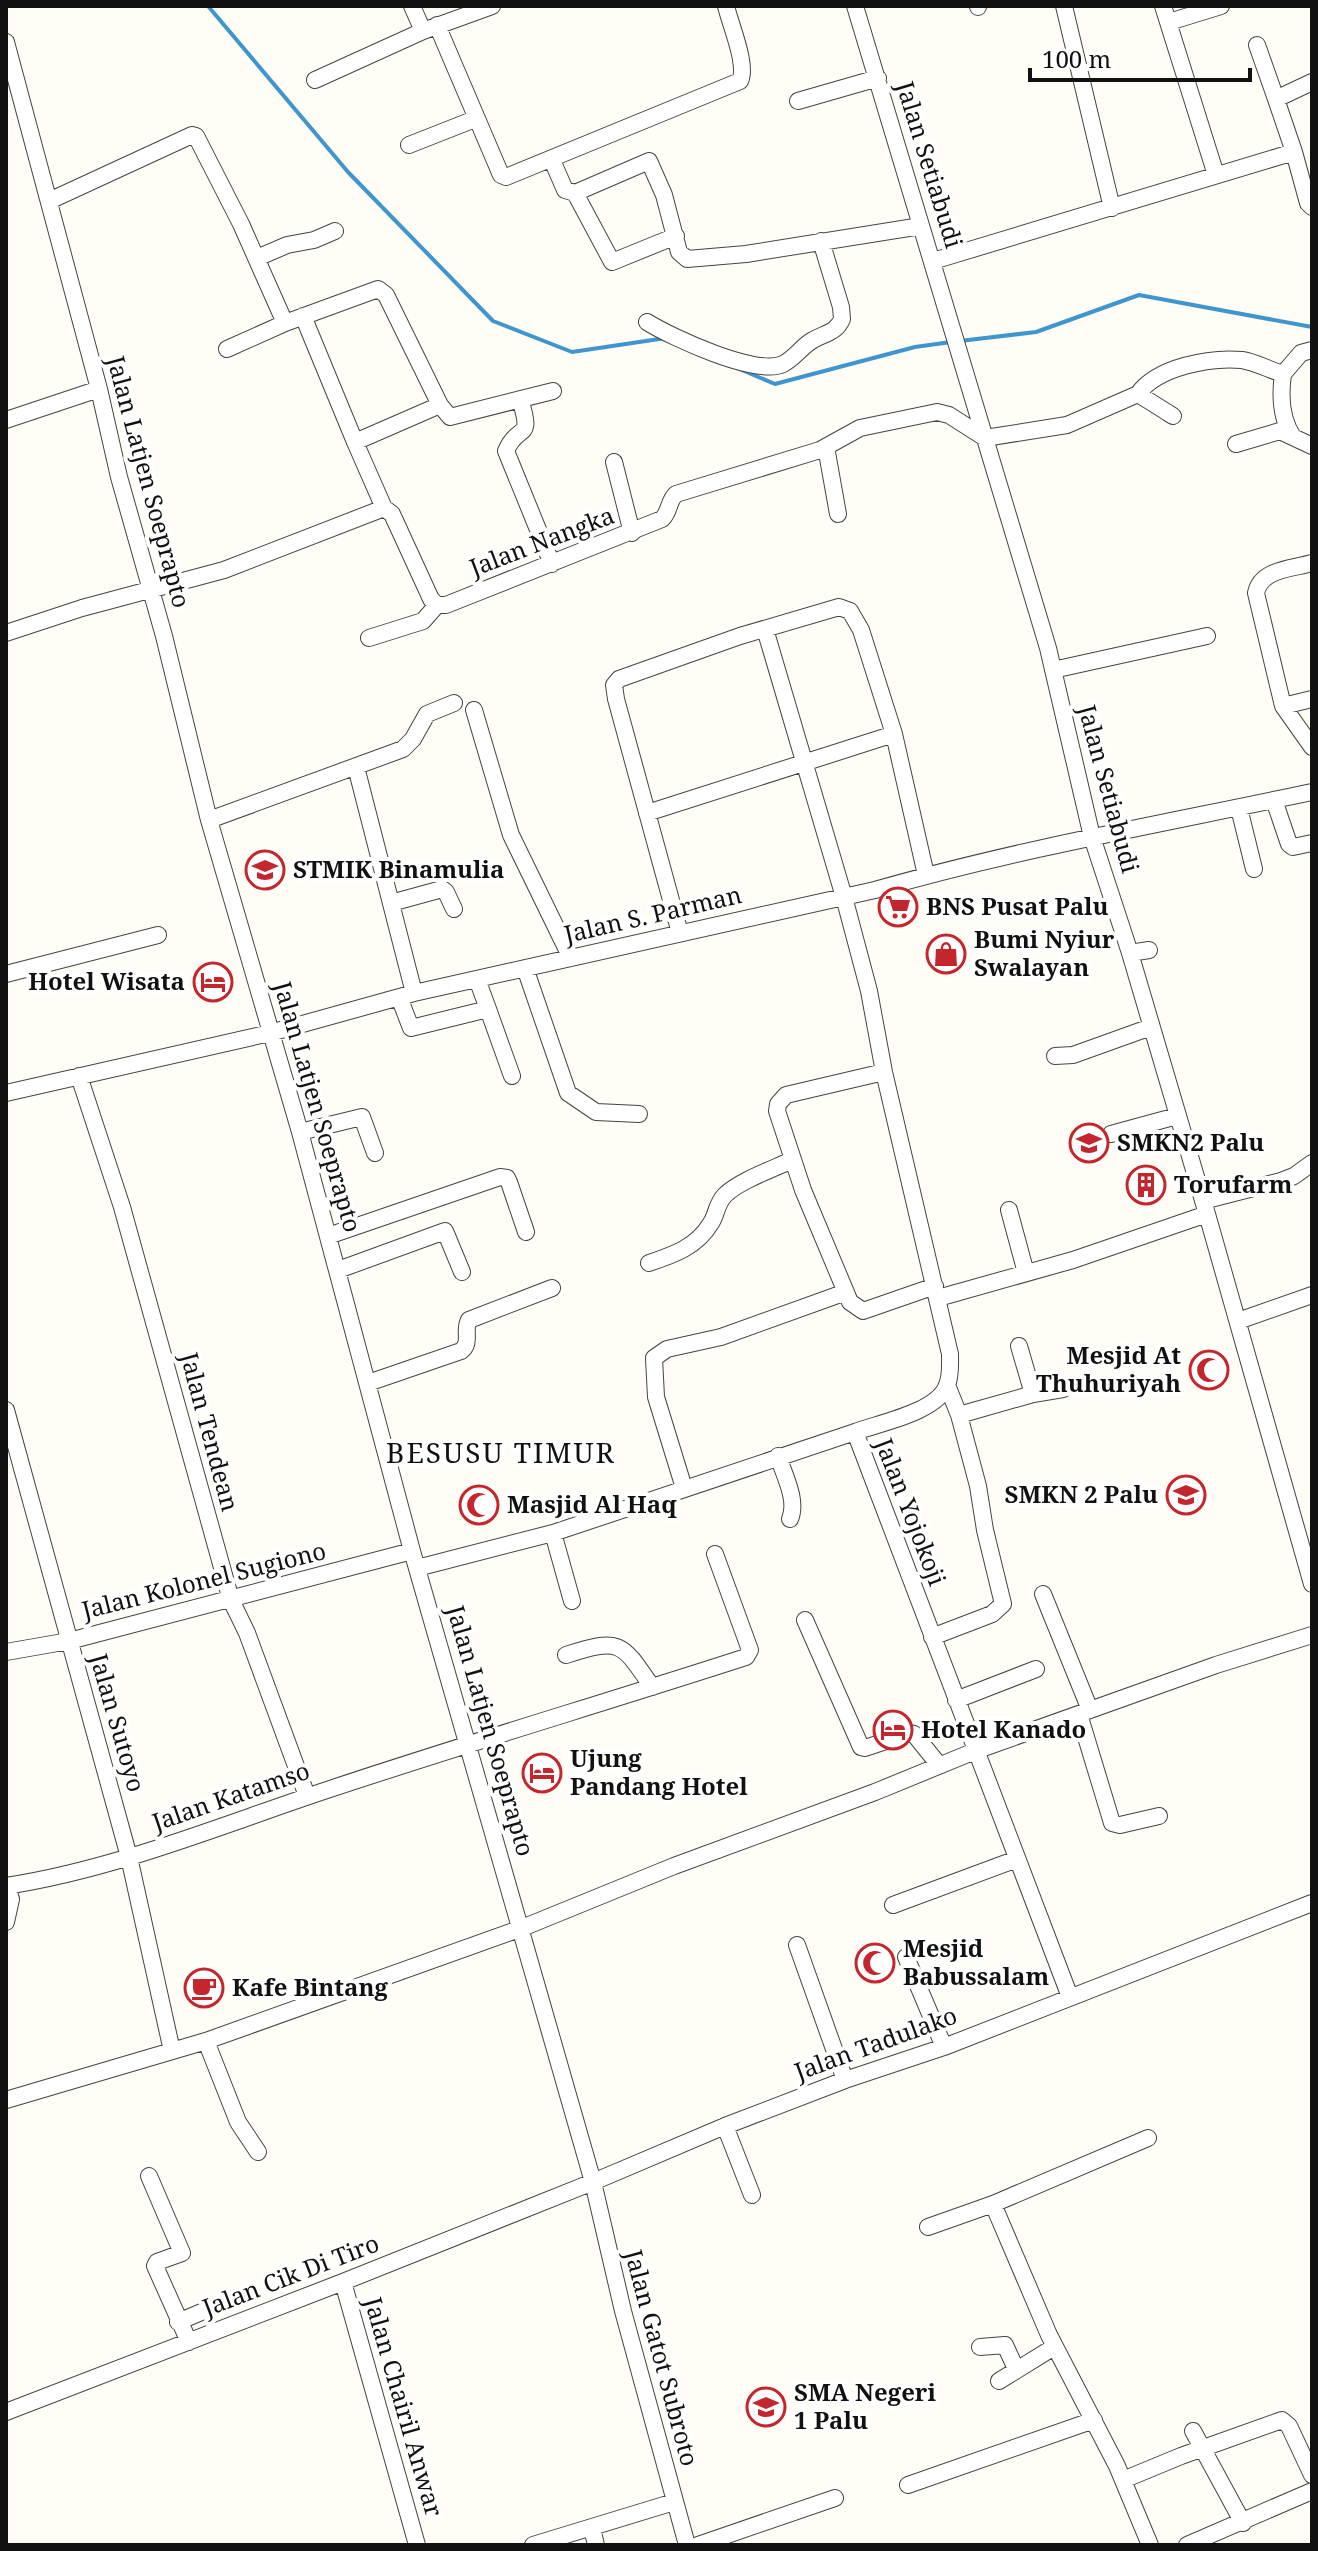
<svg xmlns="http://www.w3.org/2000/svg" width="1318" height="2551" font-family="'Noto Serif',serif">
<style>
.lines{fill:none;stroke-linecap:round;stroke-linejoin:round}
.stream{stroke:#3f96cf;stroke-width:4}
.minor-casing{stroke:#444;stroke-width:18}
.minor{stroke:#fff;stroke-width:16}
.labels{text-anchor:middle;stroke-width:8;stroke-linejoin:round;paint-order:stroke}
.street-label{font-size:24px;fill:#111;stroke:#fff}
.poi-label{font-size:24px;font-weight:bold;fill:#111;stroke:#fff;text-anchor:start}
.quarter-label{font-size:28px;letter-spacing:2px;fill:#111;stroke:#fff}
</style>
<rect width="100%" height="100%" fill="#fffdf5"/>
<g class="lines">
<path class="stream" d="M 208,6 L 348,172 L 493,321 L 572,352 L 666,338
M 960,341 L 1036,332 L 1139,295 L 1312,327
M 737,368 L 775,384 L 915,347 L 951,342"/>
<defs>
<path id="minor" d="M 412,6 L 423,31 L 492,6
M 855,6 L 1048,648 L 1092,837 L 1130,953 L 1207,1214 L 1312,1584
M 978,6 L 978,7
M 1064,6 L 1112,208
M 1163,6 L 1216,175
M 1169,22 L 1221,6
M 437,25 L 501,175 L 506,177 L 740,81 C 748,65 730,24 726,6
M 6,42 L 99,389 L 119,477 L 164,636 L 209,820 L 300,1132 L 412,1551 L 593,2182 L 623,2311 L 687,2545
M 1257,45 L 1276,99
M 315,80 L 423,31
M 798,101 L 878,78
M 409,145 L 475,119
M 1294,152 L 1308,203 L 1312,207
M 552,160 L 565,190 L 575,193 L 649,161 L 664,195 L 679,252 L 687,259 L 746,254 L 921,226
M 575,193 L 612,262 L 676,236
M 49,201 L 192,135 L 196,136 L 241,224 L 285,323 L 378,289 L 386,295 L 440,405 L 450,417 L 553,391
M 257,258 L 287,245 L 314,240 L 335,231
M 933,261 L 1294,152 L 1276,99 L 1312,82
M 303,316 L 355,442
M 647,322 C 671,337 757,377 783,364 C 795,358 802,346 813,340 C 825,333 836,333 842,319 L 841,307 L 821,241
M 227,349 L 285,323
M 1283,374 L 1301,353 L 1312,350
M 1138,394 C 1157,367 1210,357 1242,360 C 1255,362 1270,370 1283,374 C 1280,395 1281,419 1293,437
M 520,399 C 534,443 518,422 506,451 L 552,564
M 6,420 L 99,389
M 1236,444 L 1280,431 L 1312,446
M 826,447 L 838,514
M 614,462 L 632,533
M 384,508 L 355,442 L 440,405
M 1312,563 C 1291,569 1261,569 1256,593 L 1283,706 L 1312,747
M 765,629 L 844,897 L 869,991 L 884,1072 L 950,1354 C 950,1364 951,1376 947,1385 C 938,1412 879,1423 855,1432 L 1070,1997
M 6,633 L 82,608 L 224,570 L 384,508 L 392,514 L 431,599 L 437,605 L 446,605 L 662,519 C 670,512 668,501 676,494 L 820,450 L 860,428 L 937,412 L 949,415 L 985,438 L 1067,425 L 1138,394 L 1173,416 L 1168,413
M 369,638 L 423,621 L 437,605
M 1053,670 L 1207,636
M 1283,706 L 1312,699
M 474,710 L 511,835 L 571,958
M 356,767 L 414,993
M 1274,800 L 1289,844 L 1293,847 L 1312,843
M 1239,808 L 1254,869
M 647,813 L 894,734 L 926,875
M 209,820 L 403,749 L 413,739 L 427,714 L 454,703
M 391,903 L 442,889 L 446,892 L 454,909
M 680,933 L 616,699 L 614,685 L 619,679 L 740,636 L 839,607 L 850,611 L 861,630 L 894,734
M 1130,953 L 1149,950
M 525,968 L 568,1093 L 596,1112 L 639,1114
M 6,974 L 158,935
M 477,979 L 488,1009
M 399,997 L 411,1028 L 488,1009 L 512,1076
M 1055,1056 L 1073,1055 L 1151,1027
M 884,1072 L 786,1095 L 778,1104 L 777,1111 L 803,1190 L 850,1302 L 863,1311 L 935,1286
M 79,1076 L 122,1207 L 231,1600 L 247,1633 L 307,1796
M 6,1093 L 270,1033 L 414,993 L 875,890 C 1018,849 1166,823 1312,792
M 300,1132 L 362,1117 L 375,1153
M 1111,1134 L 1177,1116
M 1203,1201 L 1281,1181 L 1294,1176 L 1312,1163
M 1009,1210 L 1026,1273
M 328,1236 L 500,1177 L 507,1178 L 509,1182 L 526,1232
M 649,1263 C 673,1255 697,1247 711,1223 C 717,1214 716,1204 725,1195 C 739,1181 773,1169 792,1160
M 338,1270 L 445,1231 L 462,1272
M 938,1298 L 1073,1260 L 1207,1214
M 1238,1321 L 1312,1295
M 1019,1346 L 1033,1394
M 368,1383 L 461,1351 C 472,1343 463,1330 469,1320 L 552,1288
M 6,1410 L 129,1857 L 172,2051
M 959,1415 L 1033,1394 L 1063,1389
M 778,1456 C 784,1475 798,1500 790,1519
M 684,1488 L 656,1397 L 654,1358 L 667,1349 L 721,1337 L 846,1292
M 553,1533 L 572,1601
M 417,1568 L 553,1533 L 855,1432
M 1043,1594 L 1090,1710
M 805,1620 L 861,1747 L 865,1748 L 910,1733 L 914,1734 L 939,1765
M 932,1637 L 992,1614 L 1003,1604 L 985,1530 L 978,1486 L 959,1415 L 947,1385
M 6,1652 L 69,1641 L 412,1551
M 566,1655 C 620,1638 621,1641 652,1687
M 956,1700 L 1036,1669
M 1079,1714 L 1112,1823 L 1120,1825 L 1159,1816
M 6,1886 C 117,1869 224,1824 330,1789 C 468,1743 607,1702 746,1657 L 750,1650 L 715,1554
M 893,1905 L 1017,1859
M 6,1922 L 11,1899 L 7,1886
M 797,1945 L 845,2080
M 906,1957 L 944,2047
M 206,2041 L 238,2122 L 258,2152
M 6,2100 L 206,2041 L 522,1928 L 674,1866 L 875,1792 L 975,1751 L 1216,1665 L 1312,1635
M 725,2126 L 752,2195
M 1148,2138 L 993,2204 L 1049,2335 L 1117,2466 L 1150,2545
M 149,2176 L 182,2253 L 157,2262 L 155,2266 L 189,2342
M 928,2227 L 993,2204
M 343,2282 L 417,2545
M 178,2322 L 232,2299
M 980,2347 L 1005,2345 L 1016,2369
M 999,2381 L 1054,2347
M 6,2412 L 343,2282 L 593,2182 L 725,2126 L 845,2080 L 944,2047 L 1312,1903
M 1193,2431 L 1243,2523
M 1123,2480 L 1181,2456 L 1282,2420 L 1289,2426 L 1312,2475
M 908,2485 L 1094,2420
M 592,2528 L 596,2545
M 533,2545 L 674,2502
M 698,2545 L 835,2498
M 1187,2545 L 1312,2491"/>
</defs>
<use href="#minor" class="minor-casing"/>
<use href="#minor" class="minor"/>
</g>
<defs>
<symbol id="university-ring" viewBox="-11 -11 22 22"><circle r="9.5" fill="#fff" stroke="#c4262e" stroke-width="1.5"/><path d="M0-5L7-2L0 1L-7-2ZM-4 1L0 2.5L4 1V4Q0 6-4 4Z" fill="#c4262e"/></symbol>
<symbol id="supermarket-ring" viewBox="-11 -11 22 22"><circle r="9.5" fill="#fff" stroke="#c4262e" stroke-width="1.5"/><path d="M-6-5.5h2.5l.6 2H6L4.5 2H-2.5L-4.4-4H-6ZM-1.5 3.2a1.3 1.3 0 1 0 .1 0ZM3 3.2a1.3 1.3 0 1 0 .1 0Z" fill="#c4262e"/></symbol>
<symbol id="shop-ring" viewBox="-11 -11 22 22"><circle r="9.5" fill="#fff" stroke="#c4262e" stroke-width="1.5"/><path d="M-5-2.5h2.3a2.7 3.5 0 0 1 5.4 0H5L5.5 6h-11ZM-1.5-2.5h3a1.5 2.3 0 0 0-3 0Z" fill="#c4262e"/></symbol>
<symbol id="hotel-ring" viewBox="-11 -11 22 22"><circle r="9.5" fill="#fff" stroke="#c4262e" stroke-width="1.5"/><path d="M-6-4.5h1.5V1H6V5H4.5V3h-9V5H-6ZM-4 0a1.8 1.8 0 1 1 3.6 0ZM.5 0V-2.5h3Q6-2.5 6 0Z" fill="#c4262e"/></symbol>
<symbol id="school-ring" viewBox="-11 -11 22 22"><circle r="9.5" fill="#fff" stroke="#c4262e" stroke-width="1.5"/><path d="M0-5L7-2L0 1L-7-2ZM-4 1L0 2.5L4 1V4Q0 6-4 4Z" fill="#c4262e"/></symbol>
<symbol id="building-ring" viewBox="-11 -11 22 22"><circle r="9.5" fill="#fff" stroke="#c4262e" stroke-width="1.5"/><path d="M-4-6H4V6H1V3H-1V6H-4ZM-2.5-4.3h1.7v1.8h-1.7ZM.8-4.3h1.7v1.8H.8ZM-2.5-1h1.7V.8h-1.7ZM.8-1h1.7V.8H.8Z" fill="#c4262e"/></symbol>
<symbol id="mosque-ring" viewBox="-11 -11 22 22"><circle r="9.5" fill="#fff" stroke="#c4262e" stroke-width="1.5"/><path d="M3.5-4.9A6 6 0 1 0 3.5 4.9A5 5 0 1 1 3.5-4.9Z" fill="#c4262e"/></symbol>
<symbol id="cafe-ring" viewBox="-11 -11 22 22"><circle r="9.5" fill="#fff" stroke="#c4262e" stroke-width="1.5"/><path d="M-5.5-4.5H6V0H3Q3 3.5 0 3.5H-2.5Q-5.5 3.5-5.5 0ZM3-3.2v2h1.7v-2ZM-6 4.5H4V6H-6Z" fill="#c4262e"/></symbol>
</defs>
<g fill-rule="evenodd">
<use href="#university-ring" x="243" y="848" width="44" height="44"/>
<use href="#supermarket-ring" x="876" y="885" width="44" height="44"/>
<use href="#shop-ring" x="924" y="932" width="44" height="44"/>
<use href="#hotel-ring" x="191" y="960" width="44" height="44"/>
<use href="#school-ring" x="1067" y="1121" width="44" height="44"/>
<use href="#building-ring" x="1124" y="1163" width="44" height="44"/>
<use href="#mosque-ring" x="1187" y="1348" width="44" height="44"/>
<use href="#school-ring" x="1164" y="1473" width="44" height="44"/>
<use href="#mosque-ring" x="457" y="1483" width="44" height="44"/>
<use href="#hotel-ring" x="871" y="1708" width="44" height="44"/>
<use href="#hotel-ring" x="520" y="1751" width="44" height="44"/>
<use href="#mosque-ring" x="853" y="1941" width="44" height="44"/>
<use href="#cafe-ring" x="182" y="1966" width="44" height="44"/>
<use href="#school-ring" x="744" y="2385" width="44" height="44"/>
</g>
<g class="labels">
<g class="street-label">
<text transform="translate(929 165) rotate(73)" y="8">Jalan Setiabudi</text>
<text transform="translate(148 482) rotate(75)" y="8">Jalan Latjen Soeprapto</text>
<text transform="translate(542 542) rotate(-21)" y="8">Jalan Nangka</text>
<text transform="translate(1108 789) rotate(75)" y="8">Jalan Setiabudi</text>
<text transform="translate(653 915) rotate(-13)" y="8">Jalan S. Parman</text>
<text transform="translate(317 1107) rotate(74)" y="8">Jalan Latjen Soeprapto</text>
<text transform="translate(209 1432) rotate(75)" y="8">Jalan Tendean</text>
<text transform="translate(910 1512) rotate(69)" y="8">Jalan Yojokoji</text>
<text transform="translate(204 1581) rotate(-14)" y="8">Jalan Kolonel Sugiono</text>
<text transform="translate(117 1723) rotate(74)" y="8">Jalan Sutoyo</text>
<text transform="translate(490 1731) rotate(74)" y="8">Jalan Latjen Soeprapto</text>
<text transform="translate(231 1797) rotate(-19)" y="8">Jalan Katamso</text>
<text transform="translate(876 2044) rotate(-20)" y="8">Jalan Tadulako</text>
<text transform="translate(291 2276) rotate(-21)" y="8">Jalan Cik Di Tiro</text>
<text transform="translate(661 2358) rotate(75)" y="8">Jalan Gatot Subroto</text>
<text transform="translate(403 2407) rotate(74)" y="8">Jalan Chairil Anwar</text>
</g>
<g class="poi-label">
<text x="293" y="878">STMIK Binamulia</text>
<text x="926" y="915">BNS Pusat Palu</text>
<text x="974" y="948">Bumi Nyiur<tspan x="974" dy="28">Swalayan</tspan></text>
<text x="185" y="990" text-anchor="end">Hotel Wisata</text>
<text x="1117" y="1151">SMKN2 Palu</text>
<text x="1174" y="1193">Torufarm</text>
<text x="1181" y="1364" text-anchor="end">Mesjid At<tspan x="1181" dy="28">Thuhuriyah</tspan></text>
<text x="1158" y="1503" text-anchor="end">SMKN 2 Palu</text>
<text x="507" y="1513">Masjid Al Haq</text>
<text x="921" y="1738">Hotel Kanado</text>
<text x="570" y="1767">Ujung<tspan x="570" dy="28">Pandang Hotel</tspan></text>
<text x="903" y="1957">Mesjid<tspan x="903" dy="28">Babussalam</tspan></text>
<text x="232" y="1996">Kafe Bintang</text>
<text x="794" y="2401">SMA Negeri<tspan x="794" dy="28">1 Palu</tspan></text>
</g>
<g class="quarter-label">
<text x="501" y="1463">BESUSU TIMUR</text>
</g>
</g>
<rect width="1318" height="2551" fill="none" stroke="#111111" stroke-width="16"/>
<path d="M1030 68v12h220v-12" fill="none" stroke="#111111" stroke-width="4"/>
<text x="1042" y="68" font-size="24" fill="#111111" stroke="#ffffff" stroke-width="6" paint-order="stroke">100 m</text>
</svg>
